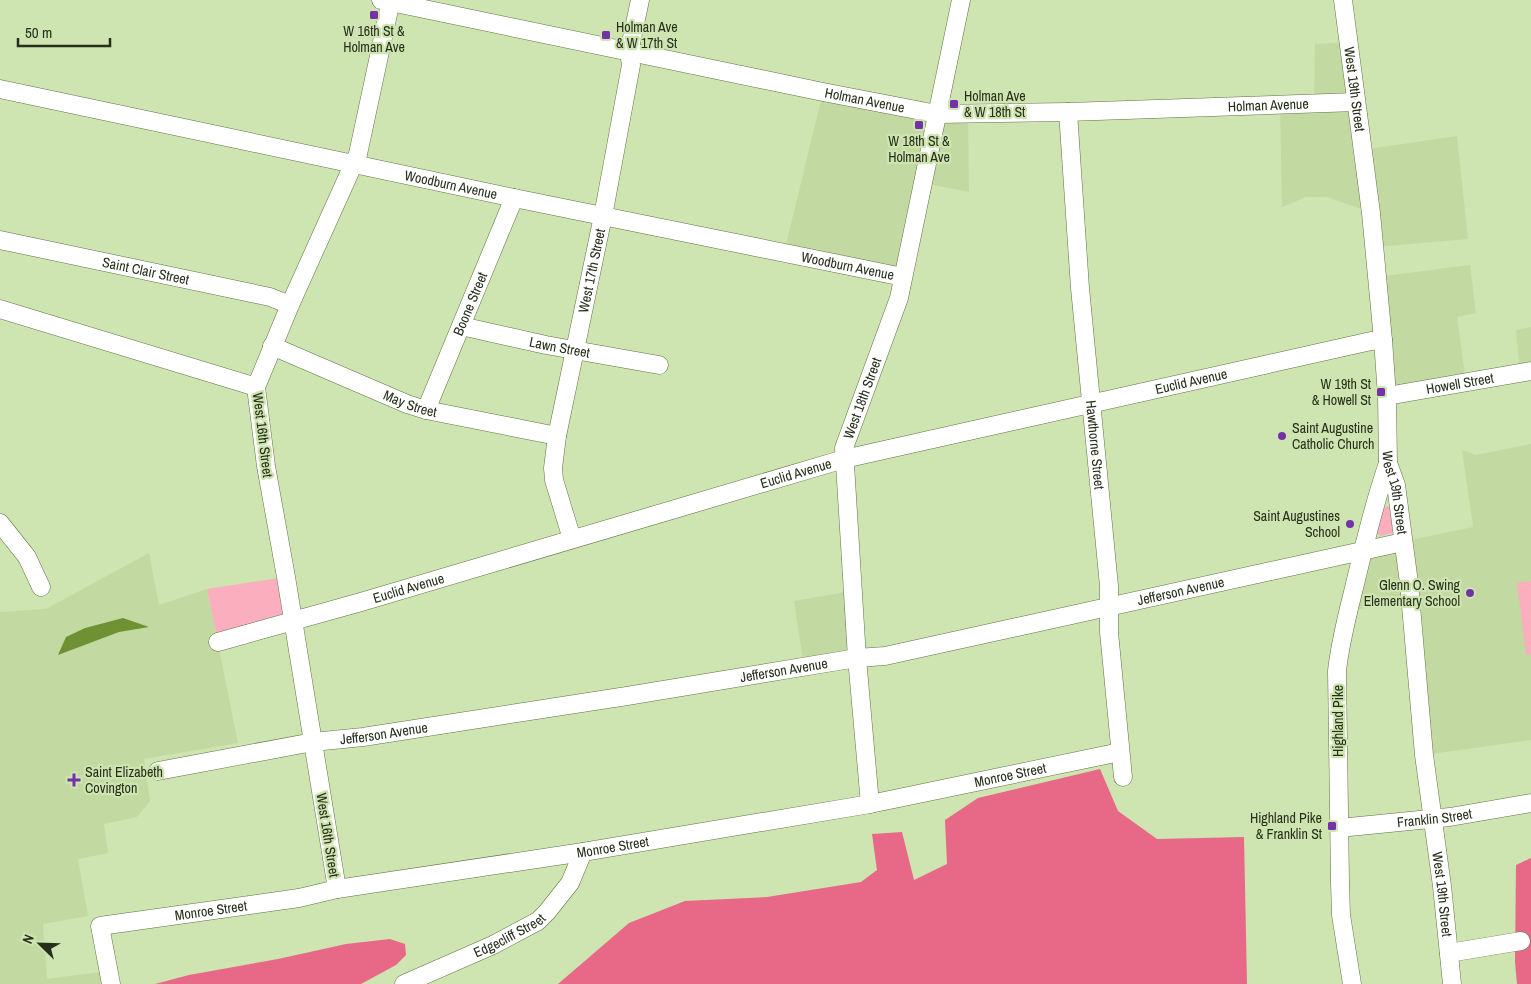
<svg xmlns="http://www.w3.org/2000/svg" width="1531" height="984" font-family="'Archivo Narrow',sans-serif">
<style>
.built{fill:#c2daa1}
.green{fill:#fbaebd}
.forest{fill:#e86888}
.water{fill:#6f9133}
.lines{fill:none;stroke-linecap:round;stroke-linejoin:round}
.minor-casing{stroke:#607345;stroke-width:19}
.minor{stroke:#fff;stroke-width:18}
.poi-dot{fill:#7432a7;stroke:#cee4b1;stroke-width:2}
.labels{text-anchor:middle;stroke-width:4.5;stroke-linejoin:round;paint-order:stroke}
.poi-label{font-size:14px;fill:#272f1b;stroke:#cee4b1;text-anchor:start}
.street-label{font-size:14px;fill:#272f1b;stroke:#cee4b1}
</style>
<rect width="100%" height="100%" fill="#cee4b1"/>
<path class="built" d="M 1348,42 L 1362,150 L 1457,136 L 1468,239 L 1374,247 L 1370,212 L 1327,197 L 1306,197 L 1282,207 L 1280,105 L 1314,104 L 1315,44 Z
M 823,92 L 968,114 L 969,192 L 923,183 L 903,277 L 784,253 Z
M 1470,265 L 1476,313 L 1457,317 L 1466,382 L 1387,396 L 1377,277 Z
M 1531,327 L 1531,371 L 1520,373 L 1516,330 Z
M 1531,444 L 1531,740 L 1424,755 L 1410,604 L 1349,610 L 1363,550 L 1473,527 L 1462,450 L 1476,455 Z
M 149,553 L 159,605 L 207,589 L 238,743 L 144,759 L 150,801 L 137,817 L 104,824 L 108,853 L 78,859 L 88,916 L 43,924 L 47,979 L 101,972 L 102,984 L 0,984 L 0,612 L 46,609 Z
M 852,591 L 857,658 L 804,667 L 794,601 Z"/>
<path class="green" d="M 1387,506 L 1392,509 L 1392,533 L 1381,536 L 1377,534 L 1377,531 L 1382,509 Z
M 286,577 L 293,621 L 218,642 L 207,589 Z
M 1531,581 L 1531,654 L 1526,655 L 1517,583 Z"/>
<path class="forest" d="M 1100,769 L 1118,811 L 1157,839 L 1244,837 L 1247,984 L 558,984 L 629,923 L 685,901 L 767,897 L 861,882 L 877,870 L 872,834 L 902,832 L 914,880 L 947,864 L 945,820 L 978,798 Z
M 1531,858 L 1531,984 L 1517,984 L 1515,962 L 1516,865 Z
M 390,939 L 405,944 L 406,955 L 396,965 L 361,984 L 155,984 L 189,975 L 278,959 L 346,944 Z"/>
<path class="water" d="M 123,618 L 149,627 L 119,632 L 58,655 L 66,637 L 85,628 Z"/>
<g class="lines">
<defs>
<g id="minor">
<path id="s1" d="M 381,0 L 823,92 L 937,114 L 1068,112 L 1356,102"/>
<path id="s2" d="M 1343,0 L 1371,213 L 1383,340 L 1387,396 L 1388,463 L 1396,485 L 1409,583 L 1424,755 L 1442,886 L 1452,984"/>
<path id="s3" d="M 0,89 L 514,198 L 903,277"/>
<path id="s4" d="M 1068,112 L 1080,288 L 1109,586 L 1109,632 L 1123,777"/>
<path id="s5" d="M 0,240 L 270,297 L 290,305"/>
<path d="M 0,309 L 256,387"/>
<path id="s6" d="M 461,326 L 546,345 L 659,365"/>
<path id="s7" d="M 272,346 L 407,404 L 426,410 L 557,436"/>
<path id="s8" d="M 1387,396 L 1531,371"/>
<path id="s9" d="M 426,410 L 514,198"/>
<path d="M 0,523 L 27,557 L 41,587"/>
<path id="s10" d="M 572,539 L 554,480 L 553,468 L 557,436 L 603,216 L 631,65 L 629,52 L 640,0"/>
<path id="s11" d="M 218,642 L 361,602 L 844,459 L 1371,341 L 1383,340"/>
<path id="s12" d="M 158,771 L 313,742 L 363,737 L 627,696 L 857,658 L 885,656 L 1403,542"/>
<path id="s13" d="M 870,804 L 857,658 L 844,448 L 899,298 L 961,0"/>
<path id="s14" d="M 1339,828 L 1450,817 L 1531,803"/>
<path d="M 337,889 L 286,577 L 266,466 L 256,387 L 290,305 L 358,154 L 391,0"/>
<path d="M 1449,953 L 1521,941"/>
<path id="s15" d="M 111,984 L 100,926 L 299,898 L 337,889 L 583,852 L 870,804 L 1120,752"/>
<path id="s16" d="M 404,984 L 493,945 L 538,921 L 547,912 L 570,883 L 583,852"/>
<path d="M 1352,984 L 1341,915 L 1340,882 L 1337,671 C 1340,643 1347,616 1354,588 C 1364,546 1374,504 1388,463"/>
</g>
</defs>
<use href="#minor" class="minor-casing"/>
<use href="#minor" class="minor"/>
</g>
<g class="poi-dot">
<rect x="369" y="10" width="10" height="10" rx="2.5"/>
<rect x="601" y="30" width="10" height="10" rx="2.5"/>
<rect x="949" y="99" width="10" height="10" rx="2.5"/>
<rect x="914" y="120" width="10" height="10" rx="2.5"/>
<rect x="1376" y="387" width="10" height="10" rx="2.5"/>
<circle cx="1282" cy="436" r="5"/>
<circle cx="1350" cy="524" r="5"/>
<circle cx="1470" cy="593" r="5"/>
<path d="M71.5 772.5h5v5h5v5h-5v5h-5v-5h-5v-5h5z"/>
<rect x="1327" y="821" width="10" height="10" rx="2.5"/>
</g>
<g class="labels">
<g class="poi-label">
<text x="616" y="32">Holman Ave<tspan x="616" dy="16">&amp; W 17th St</tspan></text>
<text x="374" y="36" text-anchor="middle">W 16th St &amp;<tspan x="374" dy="16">Holman Ave</tspan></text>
<text x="964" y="101">Holman Ave<tspan x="964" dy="16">&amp; W 18th St</tspan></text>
<text x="919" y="146" text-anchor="middle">W 18th St &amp;<tspan x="919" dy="16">Holman Ave</tspan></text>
<text x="1371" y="389" text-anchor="end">W 19th St<tspan x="1371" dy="16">&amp; Howell St</tspan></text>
<text x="1292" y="433">Saint Augustine<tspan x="1292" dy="16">Catholic Church</tspan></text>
<text x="1340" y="521" text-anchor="end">Saint Augustines<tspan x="1340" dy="16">School</tspan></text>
<text x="1460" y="590" text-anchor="end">Glenn O. Swing<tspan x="1460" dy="16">Elementary School</tspan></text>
<text x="85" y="777">Saint Elizabeth<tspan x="85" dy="16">Covington</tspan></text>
<text x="1322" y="823" text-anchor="end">Highland Pike<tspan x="1322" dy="16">&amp; Franklin St</tspan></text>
</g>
<g class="street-label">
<text dy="5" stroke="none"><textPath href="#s2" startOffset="90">West 19th Street</textPath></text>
<text dy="5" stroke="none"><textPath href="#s1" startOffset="494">Holman Avenue</textPath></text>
<text dy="5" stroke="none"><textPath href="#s1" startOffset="899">Holman Avenue</textPath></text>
<text dy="5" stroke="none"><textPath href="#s3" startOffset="461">Woodburn Avenue</textPath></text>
<text dy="5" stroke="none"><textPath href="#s3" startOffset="866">Woodburn Avenue</textPath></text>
<text dy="5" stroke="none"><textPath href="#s5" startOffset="149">Saint Clair Street</textPath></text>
<text dy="5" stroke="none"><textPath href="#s10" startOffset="275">West 17th Street</textPath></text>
<text dy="5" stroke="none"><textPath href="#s9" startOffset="115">Boone Street</textPath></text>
<text dy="5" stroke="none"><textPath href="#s6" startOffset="101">Lawn Street</textPath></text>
<text dy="5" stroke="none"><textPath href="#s11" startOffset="1008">Euclid Avenue</textPath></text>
<text dy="5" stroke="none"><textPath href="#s8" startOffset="74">Howell Street</textPath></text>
<text dy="5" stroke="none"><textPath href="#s13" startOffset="410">West 18th Street</textPath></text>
<text dy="5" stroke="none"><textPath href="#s7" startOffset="150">May Street</textPath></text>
<text transform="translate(263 435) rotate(83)" y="5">West 16th Street</text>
<text dy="5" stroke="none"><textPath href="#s4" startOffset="334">Hawthorne Street</textPath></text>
<text dy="5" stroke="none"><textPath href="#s11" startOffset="602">Euclid Avenue</textPath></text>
<text dy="5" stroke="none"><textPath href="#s2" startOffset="496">West 19th Street</textPath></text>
<text dy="5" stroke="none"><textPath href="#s11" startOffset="198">Euclid Avenue</textPath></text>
<text dy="5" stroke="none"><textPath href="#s12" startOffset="1039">Jefferson Avenue</textPath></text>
<text dy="5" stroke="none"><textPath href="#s12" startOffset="634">Jefferson Avenue</textPath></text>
<text transform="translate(1338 721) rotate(-90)" y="5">Highland Pike</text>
<text dy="5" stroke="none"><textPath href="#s12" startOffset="229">Jefferson Avenue</textPath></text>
<text dy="5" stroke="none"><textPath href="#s15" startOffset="982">Monroe Street</textPath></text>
<text dy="5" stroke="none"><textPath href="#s14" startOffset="96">Franklin Street</textPath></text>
<text transform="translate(328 835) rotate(81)" y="5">West 16th Street</text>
<text dy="5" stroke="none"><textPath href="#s15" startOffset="578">Monroe Street</textPath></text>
<text dy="5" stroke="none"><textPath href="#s2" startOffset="901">West 19th Street</textPath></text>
<text dy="5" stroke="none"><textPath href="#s15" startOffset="171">Monroe Street</textPath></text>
<text dy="5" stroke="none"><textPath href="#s16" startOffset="116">Edgecliff Street</textPath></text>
</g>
</g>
<g transform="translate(40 944) rotate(293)" stroke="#cee4b1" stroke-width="4" paint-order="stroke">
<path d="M0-4L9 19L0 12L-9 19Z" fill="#272f1b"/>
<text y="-8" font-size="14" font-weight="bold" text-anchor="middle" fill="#272f1b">N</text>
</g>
<path d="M18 38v8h92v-8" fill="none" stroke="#272f1b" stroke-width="2.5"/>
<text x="25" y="38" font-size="15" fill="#272f1b" stroke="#cee4b1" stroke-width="4" paint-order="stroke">50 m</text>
</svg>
